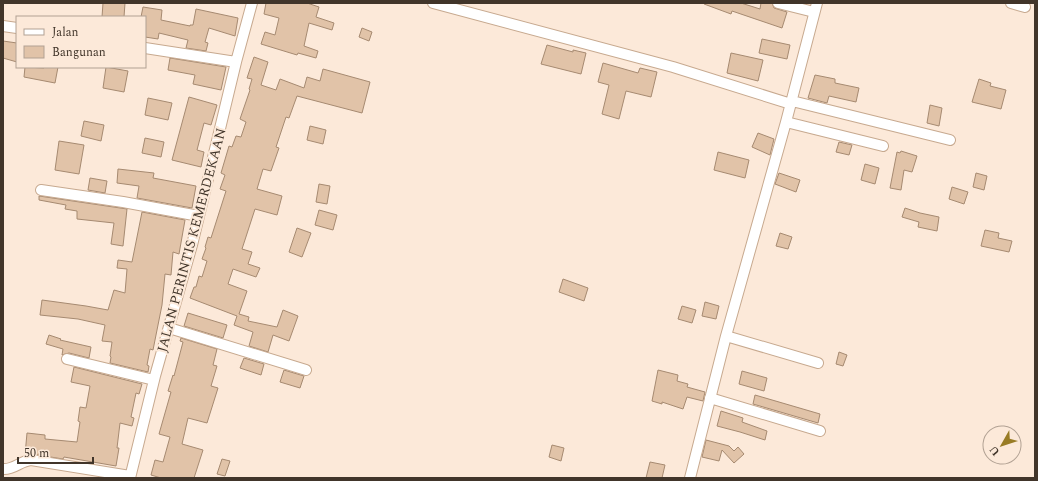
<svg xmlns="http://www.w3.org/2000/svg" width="1038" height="481" font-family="Spectral,serif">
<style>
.building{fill:#e1c3a8;stroke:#a68a71}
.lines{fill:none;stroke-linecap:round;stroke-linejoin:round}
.minor-casing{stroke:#c7a98f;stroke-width:12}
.minor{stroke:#fff;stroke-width:10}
.labels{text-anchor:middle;stroke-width:4;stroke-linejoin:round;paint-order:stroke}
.street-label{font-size:14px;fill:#41352a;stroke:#fce9d9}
</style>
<rect width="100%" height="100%" fill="#fce9d9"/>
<path class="building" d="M 103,3 L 125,3 L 124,17 L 102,17 Z
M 266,3 L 307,3 L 319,7 L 316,17 L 334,23 L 332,30 L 309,23 L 304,46 L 318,51 L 316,58 L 298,53 L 297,55 L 261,44 L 265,32 L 275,35 L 279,18 L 264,14 Z
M 704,3 L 741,3 L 760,9 L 761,3 L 772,3 L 774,8 L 787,12 L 782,28 L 732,11 L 731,14 L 704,4 Z
M 143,7 L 162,10 L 161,20 L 190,26 L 190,25 L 193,25 L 196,9 L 238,18 L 235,36 L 209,28 L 205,42 L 208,43 L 206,51 L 186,48 L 188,40 L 159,33 L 158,39 L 145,37 L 145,17 L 141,17 Z
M 362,28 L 372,32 L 369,41 L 359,37 Z
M 762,39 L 790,45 L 787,59 L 759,53 Z
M 3,41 L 17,43 L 17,62 L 3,58 Z
M 547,45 L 573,52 L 573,50 L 586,53 L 581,74 L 541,64 Z
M 731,53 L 763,60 L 758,81 L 727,73 Z
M 254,57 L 268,62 L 261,85 L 276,90 L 280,79 L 304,88 L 307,77 L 320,81 L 323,69 L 370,82 L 362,113 L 297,96 L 289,118 L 286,117 L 276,147 L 279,148 L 271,171 L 263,169 L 257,189 L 282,196 L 277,215 L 255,209 L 242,249 L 252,252 L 248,264 L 260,268 L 256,277 L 233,269 L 228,284 L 247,291 L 239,314 L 249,317 L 248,321 L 277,327 L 283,310 L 298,316 L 289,341 L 273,335 L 268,352 L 249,346 L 253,332 L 234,325 L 237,316 L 190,298 L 194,287 L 196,287 L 199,276 L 202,277 L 207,261 L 202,259 L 206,248 L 205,247 L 208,237 L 211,238 L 226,191 L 220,189 L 225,175 L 221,173 L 229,146 L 232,147 L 236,136 L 241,137 L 246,122 L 240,119 L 250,90 L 249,89 L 252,79 L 247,78 Z
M 170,58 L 226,67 L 221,90 L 193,84 L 195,75 L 168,70 Z
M 603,63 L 638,73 L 640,68 L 657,72 L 651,97 L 626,91 L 619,119 L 602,114 L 609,85 L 598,82 Z
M 25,67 L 44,68 L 44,67 L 58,67 L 55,83 L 24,77 Z
M 106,67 L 128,71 L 124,92 L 103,88 Z
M 815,75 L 835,79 L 835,83 L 859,88 L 856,102 L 829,96 L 827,103 L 808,98 Z
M 979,79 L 991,83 L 990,86 L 1006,90 L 1001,109 L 972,102 Z
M 189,97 L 217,105 L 211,125 L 204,123 L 197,150 L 204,152 L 201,167 L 172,160 Z
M 148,98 L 172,103 L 168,120 L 145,115 Z
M 930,105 L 942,108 L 939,126 L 927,123 Z
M 84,121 L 104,125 L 101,141 L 81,136 Z
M 310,126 L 326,130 L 323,144 L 307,140 Z
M 758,133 L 774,139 L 770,155 L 752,147 Z
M 145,138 L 164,142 L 161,157 L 142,153 Z
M 59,141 L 84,145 L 79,174 L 55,170 Z
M 839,142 L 852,145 L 849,155 L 836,152 Z
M 901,151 L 917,156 L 912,172 L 904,170 L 901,190 L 890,188 L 897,152 L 900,153 Z
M 718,152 L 749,160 L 745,178 L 714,170 Z
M 865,164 L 879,168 L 875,184 L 861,180 Z
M 118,169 L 154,173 L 153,178 L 196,186 L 192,208 L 137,198 L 139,186 L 117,183 Z
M 779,173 L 800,180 L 796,192 L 775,184 Z
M 976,173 L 987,176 L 984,190 L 973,187 Z
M 90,178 L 107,181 L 105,193 L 88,190 Z
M 319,184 L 330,186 L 327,204 L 316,202 Z
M 952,187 L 968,192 L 964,204 L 949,199 Z
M 39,196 L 127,209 L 123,246 L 111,244 L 114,223 L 77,219 L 77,211 L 65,209 L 66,205 L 39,200 Z
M 905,208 L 920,213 L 939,217 L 937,231 L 918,227 L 919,222 L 902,217 Z
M 319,210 L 337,215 L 333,230 L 315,225 Z
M 142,212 L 185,220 L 179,254 L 173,252 L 171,275 L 165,274 L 162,305 L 153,350 L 150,349 L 147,365 L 149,366 L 148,372 L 110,363 L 111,357 L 110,356 L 112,342 L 102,341 L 105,325 L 78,319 L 40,315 L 42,300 L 86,306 L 108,310 L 114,290 L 125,293 L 127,269 L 117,268 L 118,260 L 132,262 Z
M 297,228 L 311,233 L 302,257 L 289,252 Z
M 985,230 L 999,233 L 998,238 L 1012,241 L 1009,252 L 981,246 Z
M 780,233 L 792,237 L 788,249 L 776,246 Z
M 563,279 L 588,288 L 584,301 L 559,292 Z
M 705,302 L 719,306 L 716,319 L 702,316 Z
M 682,306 L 696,310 L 692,323 L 678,319 Z
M 188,313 L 227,325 L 223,338 L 184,326 Z
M 49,335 L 61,339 L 60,340 L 91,347 L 89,358 L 69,353 L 62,355 L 63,349 L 46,344 Z
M 181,338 L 217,349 L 213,365 L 217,366 L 211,386 L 218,388 L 207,423 L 188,418 L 182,444 L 203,450 L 194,478 L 161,478 L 151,475 L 155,460 L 163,462 L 170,437 L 159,434 L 171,392 L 168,391 L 173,375 L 174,376 L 183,342 L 180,341 Z
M 839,352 L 847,355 L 843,366 L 836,364 Z
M 244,358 L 264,364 L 261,375 L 240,368 Z
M 74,367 L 142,384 L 139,394 L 136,393 L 131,417 L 134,418 L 132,426 L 120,423 L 117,448 L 119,448 L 116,466 L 64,457 L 63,459 L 32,454 L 25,455 L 27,433 L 45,435 L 45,439 L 77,442 L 80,422 L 78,421 L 80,407 L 86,408 L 90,386 L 71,382 Z
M 284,370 L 304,376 L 300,388 L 280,382 Z
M 658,370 L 678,375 L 677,381 L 688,384 L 687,387 L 705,392 L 703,401 L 687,397 L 683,409 L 662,402 L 662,404 L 652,401 Z
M 742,371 L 767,378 L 764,391 L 739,384 Z
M 755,395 L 820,414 L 818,423 L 753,404 Z
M 721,411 L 743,418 L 742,422 L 767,431 L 765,440 L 740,432 L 717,426 Z
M 706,440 L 729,446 L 734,451 L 738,447 L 744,454 L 734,463 L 722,450 L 719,461 L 702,457 Z
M 552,445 L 564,448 L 561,461 L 549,457 Z
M 222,459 L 230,461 L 225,476 L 217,474 Z
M 650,462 L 665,465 L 662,478 L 646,478 Z"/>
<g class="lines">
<defs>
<path id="minor" d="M 433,3 L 673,67 L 791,104
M 778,3 L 814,12
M 1011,3 L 1025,7
M 3,26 L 17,28
M 145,48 L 236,62
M 792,101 L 950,140
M 786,122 L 883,146
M 41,190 L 123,202 L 199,216
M 169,328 L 306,370
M 726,336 L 818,363
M 67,359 L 154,380
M 710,398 L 820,431
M 3,469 C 14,470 20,461 31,460 L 130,476
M 130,478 L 155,376 L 192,245 L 236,62 L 252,3
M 690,478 L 726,336 L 786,122 L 817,3"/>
</defs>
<use href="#minor" class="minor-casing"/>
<use href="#minor" class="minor"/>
</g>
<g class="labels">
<g class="street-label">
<text transform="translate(191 240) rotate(-75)" y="5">JALAN PERINTIS KEMERDEKAAN</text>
</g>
</g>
<rect width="1038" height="481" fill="none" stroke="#41352a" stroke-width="8"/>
<rect x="16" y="16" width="130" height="52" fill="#fce9d9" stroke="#b1a193"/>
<rect x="24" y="29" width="20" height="6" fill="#ffffff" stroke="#b1a193"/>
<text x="52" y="36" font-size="12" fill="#41352a">Jalan</text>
<rect x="24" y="46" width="20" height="12" fill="#e1c3a8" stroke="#b1a193"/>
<text x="52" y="56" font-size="12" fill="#41352a">Bangunan</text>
<g transform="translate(1002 445) rotate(231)"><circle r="19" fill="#fce9d9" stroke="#b1a193"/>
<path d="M0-3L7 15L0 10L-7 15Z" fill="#997c25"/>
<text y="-6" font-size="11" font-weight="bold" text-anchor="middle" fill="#41352a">U</text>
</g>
<path d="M18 457v6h75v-6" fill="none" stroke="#41352a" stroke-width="2"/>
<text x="24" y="457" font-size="12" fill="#41352a" stroke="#fce9d9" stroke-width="3" paint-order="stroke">50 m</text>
</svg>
